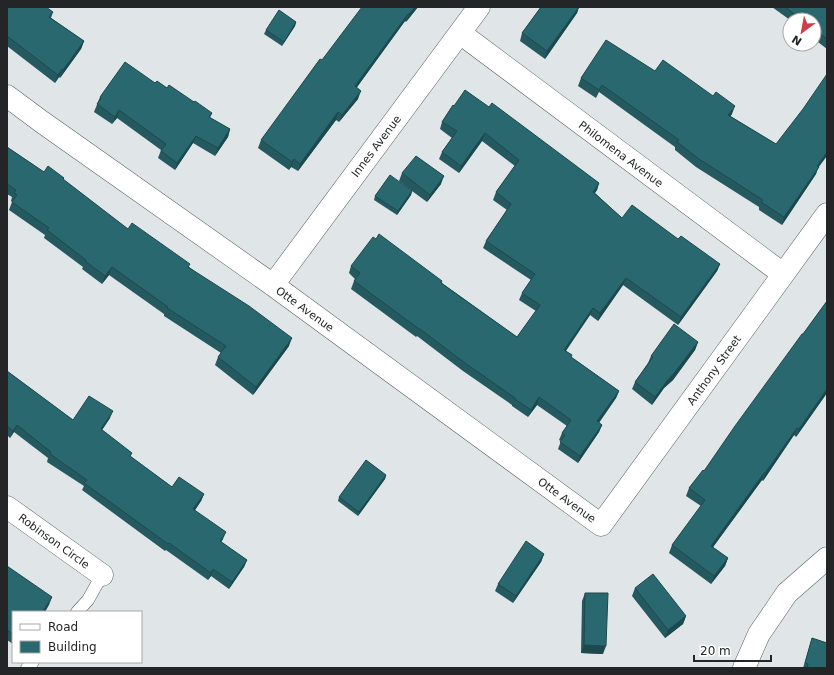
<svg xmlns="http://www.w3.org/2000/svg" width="834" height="675" font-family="'DejaVu Sans',sans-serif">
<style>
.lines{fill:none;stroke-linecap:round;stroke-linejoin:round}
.lane-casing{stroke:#595f5f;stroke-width:13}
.street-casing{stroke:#595f5f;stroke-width:23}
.lane{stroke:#fff;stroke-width:12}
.street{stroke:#fff;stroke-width:22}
.wall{fill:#24595f}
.shaded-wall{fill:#1d494e}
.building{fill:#2a686f;stroke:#1d494e}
.labels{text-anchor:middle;stroke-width:4;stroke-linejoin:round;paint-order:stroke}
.street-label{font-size:11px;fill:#232526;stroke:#fff}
</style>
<rect width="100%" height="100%" fill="#e0e6e7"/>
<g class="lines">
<defs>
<path id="lane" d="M 77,612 L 88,600 L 102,575
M 27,668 L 33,662"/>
<path id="street" d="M 460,33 L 783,274
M 7,96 L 42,122 L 273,285 L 601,525 L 827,214
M 273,285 L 479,7
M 7,507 L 102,575
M 744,668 L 759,634 L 787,593 L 827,558"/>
</defs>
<use href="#lane" class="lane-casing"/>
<use href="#street" class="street-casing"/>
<use href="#lane" class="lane"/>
<use href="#street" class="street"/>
</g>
<path class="wall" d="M 7,7 L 53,12 L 51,18 L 84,41 L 81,49 L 60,78 L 59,77 L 55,83 L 7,46 Z
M 418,7 L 406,22 L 405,21 L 357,87 L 358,99 L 339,122 L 336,120 L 298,171 L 291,167 L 289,170 L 258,148 L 261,140 L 322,60 Z
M 541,7 L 579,7 L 577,13 L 545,59 L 520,41 L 522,33 Z
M 772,7 L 827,7 L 827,49 L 814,39 L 814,20 L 790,20 Z
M 296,22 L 295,26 L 282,46 L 264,34 L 266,30 Z
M 655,71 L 732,114 L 730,116 L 776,144 L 818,168 L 816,174 L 782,225 L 759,210 L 759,207 L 696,167 L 675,150 L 675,147 L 599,92 L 596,98 L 578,86 L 581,78 Z
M 155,83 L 167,88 L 194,102 L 212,113 L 210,118 L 230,129 L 228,137 L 215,156 L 193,143 L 175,170 L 158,158 L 161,150 L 117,118 L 112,124 L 94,112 L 100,97 Z
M 453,105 L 599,183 L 597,190 L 595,193 L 622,218 L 678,239 L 720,264 L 717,271 L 678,325 L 623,285 L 598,321 L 590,315 L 566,351 L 572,355 L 571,357 L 619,391 L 616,398 L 599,423 L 602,425 L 599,432 L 578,463 L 558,449 L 561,441 L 559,440 L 562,433 L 567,426 L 537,405 L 528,417 L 512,406 L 512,405 L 463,371 L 417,336 L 416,337 L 351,289 L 354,281 L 355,279 L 349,273 L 351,266 L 442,281 L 442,283 L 517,337 L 536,311 L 519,300 L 522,293 L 531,280 L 483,248 L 486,241 L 507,210 L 493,200 L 496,192 L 515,166 L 482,141 L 459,173 L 439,159 L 442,152 L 452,138 L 440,129 L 442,122 Z
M 7,147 L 44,172 L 63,180 L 128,229 L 189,267 L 289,346 L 253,395 L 215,365 L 218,357 L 221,353 L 164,316 L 164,314 L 109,275 L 102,284 L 82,269 L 83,267 L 44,238 L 45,235 L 9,210 L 12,202 L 11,201 L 12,197 L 7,194 Z
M 402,173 L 441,184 L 427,202 L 412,191 L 411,195 L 397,215 L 374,200 L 375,196 L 411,190 L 399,181 Z
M 827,301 L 827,393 L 796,437 L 794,435 L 763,481 L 762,480 L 713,547 L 728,558 L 725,566 L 711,584 L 669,553 L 672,545 L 701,506 L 686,496 L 689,488 L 704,471 Z
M 698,342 L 695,350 L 673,380 L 664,388 L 652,405 L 632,389 L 635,382 L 648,363 L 651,356 Z
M 7,371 L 73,420 L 110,418 L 102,430 L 131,457 L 172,487 L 204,494 L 201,501 L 195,510 L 223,539 L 221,542 L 247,560 L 244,567 L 229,589 L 211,576 L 208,580 L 166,550 L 165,551 L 82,490 L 84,486 L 47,462 L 48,458 L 14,432 L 10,438 L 7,435 Z
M 386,475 L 385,479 L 358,516 L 338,501 L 339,497 Z
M 544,554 L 541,562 L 513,603 L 495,591 L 498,584 Z
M 7,566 L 49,605 L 13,612 L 13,644 L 7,640 Z
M 635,588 L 686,616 L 683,624 L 665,638 L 632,596 Z
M 585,593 L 603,654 L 581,653 L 582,601 Z
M 812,638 L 827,668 L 803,668 Z"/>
<path class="shaded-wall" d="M 415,7 L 418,7 L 406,22 L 409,14 Z
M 579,7 L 577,13 L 545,59 L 547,51 Z
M 408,14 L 405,21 L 352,94 L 355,86 Z
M 296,22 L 295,26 L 282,46 L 284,42 Z
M 84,41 L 81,49 L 60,78 L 63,70 Z
M 62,69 L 59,77 L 55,83 L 58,75 Z
M 361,91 L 358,99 L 339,122 L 342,115 Z
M 735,106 L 732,114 L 726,123 L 728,115 Z
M 119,110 L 117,118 L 112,124 L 115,117 Z
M 338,112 L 336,120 L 298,171 L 300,164 Z
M 230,129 L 228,137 L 215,156 L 218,148 Z
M 485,133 L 482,141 L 459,173 L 461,166 Z
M 196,136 L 193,143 L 175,170 L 177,163 Z
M 827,152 L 827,156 L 818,168 L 816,174 L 782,225 L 784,217 L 817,166 Z
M 294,159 L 291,167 L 289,170 L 292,162 Z
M 444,176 L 441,184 L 427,202 L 430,195 Z
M 599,183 L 597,190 L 590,199 L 593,192 Z
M 412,191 L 411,195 L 397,215 L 398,211 Z
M 720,264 L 717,271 L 678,325 L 681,317 Z
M 112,267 L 109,275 L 102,284 L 105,276 Z
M 626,278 L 623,285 L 598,321 L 600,313 Z
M 593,308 L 590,315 L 561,357 L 564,350 Z
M 292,338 L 289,346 L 253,395 L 256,387 Z
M 698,342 L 695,350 L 673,380 L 664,388 L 652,405 L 655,397 L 667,381 Z
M 827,389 L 827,393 L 796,437 L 799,429 Z
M 619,391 L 616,398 L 594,429 L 597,421 Z
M 539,397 L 537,405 L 528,417 L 531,410 Z
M 113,411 L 110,418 L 98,436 L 101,429 Z
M 17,425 L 14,432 L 10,438 L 13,431 Z
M 602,425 L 599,432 L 578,463 L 580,456 Z
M 797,428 L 794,435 L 763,481 L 765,473 Z
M 764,473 L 762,480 L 708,554 L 711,546 Z
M 386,475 L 385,479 L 358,516 L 359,512 Z
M 204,494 L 201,501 L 191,516 L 193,509 Z
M 226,532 L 223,539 L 217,548 L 220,541 Z
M 544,554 L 541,562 L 513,603 L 516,596 Z
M 728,558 L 725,566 L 711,584 L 714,576 Z
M 247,560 L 244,567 L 229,589 L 232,582 Z
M 213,569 L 211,576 L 208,580 L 211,573 Z
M 52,597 L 49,605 L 45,612 L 42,612 Z
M 686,616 L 683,624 L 665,638 L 668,630 Z
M 584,645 L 606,646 L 603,654 L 581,653 Z"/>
<path class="building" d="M 7,7 L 46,7 L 53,12 L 49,17 L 84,41 L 63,70 L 62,69 L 58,75 L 7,36 Z
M 362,7 L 415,7 L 409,14 L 408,14 L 355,86 L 361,91 L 342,115 L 338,112 L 300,164 L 294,159 L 292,162 L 261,140 L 320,59 L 322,60 Z
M 541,7 L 579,7 L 547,51 L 522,33 Z
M 785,7 L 827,7 L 827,39 L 814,29 L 814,20 L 802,20 Z
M 279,10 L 296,22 L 284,42 L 266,30 Z
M 606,40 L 655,71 L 663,60 L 713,96 L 716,92 L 735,106 L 728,115 L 776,144 L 803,109 L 827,74 L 827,152 L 817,166 L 819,167 L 784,217 L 761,202 L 763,200 L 699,159 L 677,142 L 679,140 L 602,85 L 599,90 L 581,78 Z
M 125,62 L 155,83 L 157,81 L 167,88 L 169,85 L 194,102 L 195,101 L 212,113 L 209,117 L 230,129 L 218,148 L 196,136 L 177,163 L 161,151 L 166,144 L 119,110 L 115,117 L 97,104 L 101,98 L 100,97 Z
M 465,90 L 489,107 L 492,103 L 599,183 L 593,192 L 622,218 L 632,205 L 678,239 L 681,236 L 720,264 L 681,317 L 626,278 L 600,313 L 593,308 L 564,350 L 572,355 L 571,357 L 619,391 L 597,421 L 602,425 L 580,456 L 560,442 L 565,435 L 562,433 L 571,420 L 539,397 L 531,410 L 515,399 L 515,398 L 465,363 L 420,329 L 419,329 L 354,281 L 360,273 L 351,266 L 373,237 L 376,239 L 379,234 L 442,281 L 441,283 L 517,337 L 540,305 L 522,293 L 535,274 L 486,241 L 511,204 L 496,192 L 519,160 L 485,133 L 461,166 L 442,152 L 457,131 L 442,122 L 453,105 L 454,106 Z
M 7,147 L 44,172 L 48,166 L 64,178 L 63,179 L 128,229 L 132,223 L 190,264 L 188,267 L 249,306 L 292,338 L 256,387 L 218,357 L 226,346 L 167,308 L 168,307 L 112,267 L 105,276 L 85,261 L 86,260 L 47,230 L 49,228 L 12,202 L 17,195 L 14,193 L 16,190 L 7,184 Z
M 416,156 L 444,176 L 430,195 L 402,173 Z
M 390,175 L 412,191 L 398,211 L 375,196 Z
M 827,301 L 827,389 L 799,429 L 797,428 L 765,473 L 764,473 L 711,546 L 728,558 L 714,576 L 672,545 L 705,500 L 689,488 L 703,470 L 704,471 L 735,426 L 802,334 L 803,334 Z
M 674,324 L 698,342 L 675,372 L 667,381 L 655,397 L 635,382 L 653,357 L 651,356 Z
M 7,371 L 73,420 L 89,396 L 113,411 L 101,429 L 132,453 L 130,456 L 172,487 L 179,477 L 204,494 L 193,509 L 226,532 L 220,541 L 247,560 L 232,582 L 213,569 L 211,573 L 169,543 L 168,544 L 84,483 L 87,480 L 50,454 L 51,452 L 17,425 L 13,431 L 7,426 Z
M 366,460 L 386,475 L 359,512 L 339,497 Z
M 526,541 L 544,554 L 516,596 L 498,584 Z
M 7,566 L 52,597 L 42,612 L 13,612 L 13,634 L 7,630 Z
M 653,574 L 686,616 L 668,630 L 635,588 Z
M 585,593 L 608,593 L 606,646 L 584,645 Z
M 812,638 L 827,643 L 827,668 L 807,668 L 808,664 L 805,663 Z"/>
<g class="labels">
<g class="street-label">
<text transform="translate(376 146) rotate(-53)" y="4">Innes Avenue</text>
<text transform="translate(621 154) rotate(37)" y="4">Philomena Avenue</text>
<text transform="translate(305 309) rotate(36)" y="4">Otte Avenue</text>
<text transform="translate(714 370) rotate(-54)" y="4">Anthony Street</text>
<text transform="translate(567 500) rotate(36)" y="4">Otte Avenue</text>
<text transform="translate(54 541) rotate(36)" y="4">Robinson Circle</text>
</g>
</g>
<rect width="834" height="675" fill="none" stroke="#232526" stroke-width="16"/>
<rect x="12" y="611" width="130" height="52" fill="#ffffff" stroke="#a7a8a8"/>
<rect x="20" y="624" width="20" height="6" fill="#ffffff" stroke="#a7a8a8"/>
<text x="48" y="631" font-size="12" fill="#232526">Road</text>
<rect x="20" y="641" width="20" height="12" fill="#2a686f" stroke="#a7a8a8"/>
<text x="48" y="651" font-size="12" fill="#232526">Building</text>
<g transform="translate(802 32) rotate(212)"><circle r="19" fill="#ffffff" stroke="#a7a8a8"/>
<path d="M0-3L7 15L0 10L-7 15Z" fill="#cd3d4a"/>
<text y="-6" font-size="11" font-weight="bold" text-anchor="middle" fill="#232526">N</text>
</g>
<path d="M694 655v6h77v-6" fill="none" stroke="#232526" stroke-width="2"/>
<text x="700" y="655" font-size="12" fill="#232526" stroke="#ffffff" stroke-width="3" paint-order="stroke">20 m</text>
</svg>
